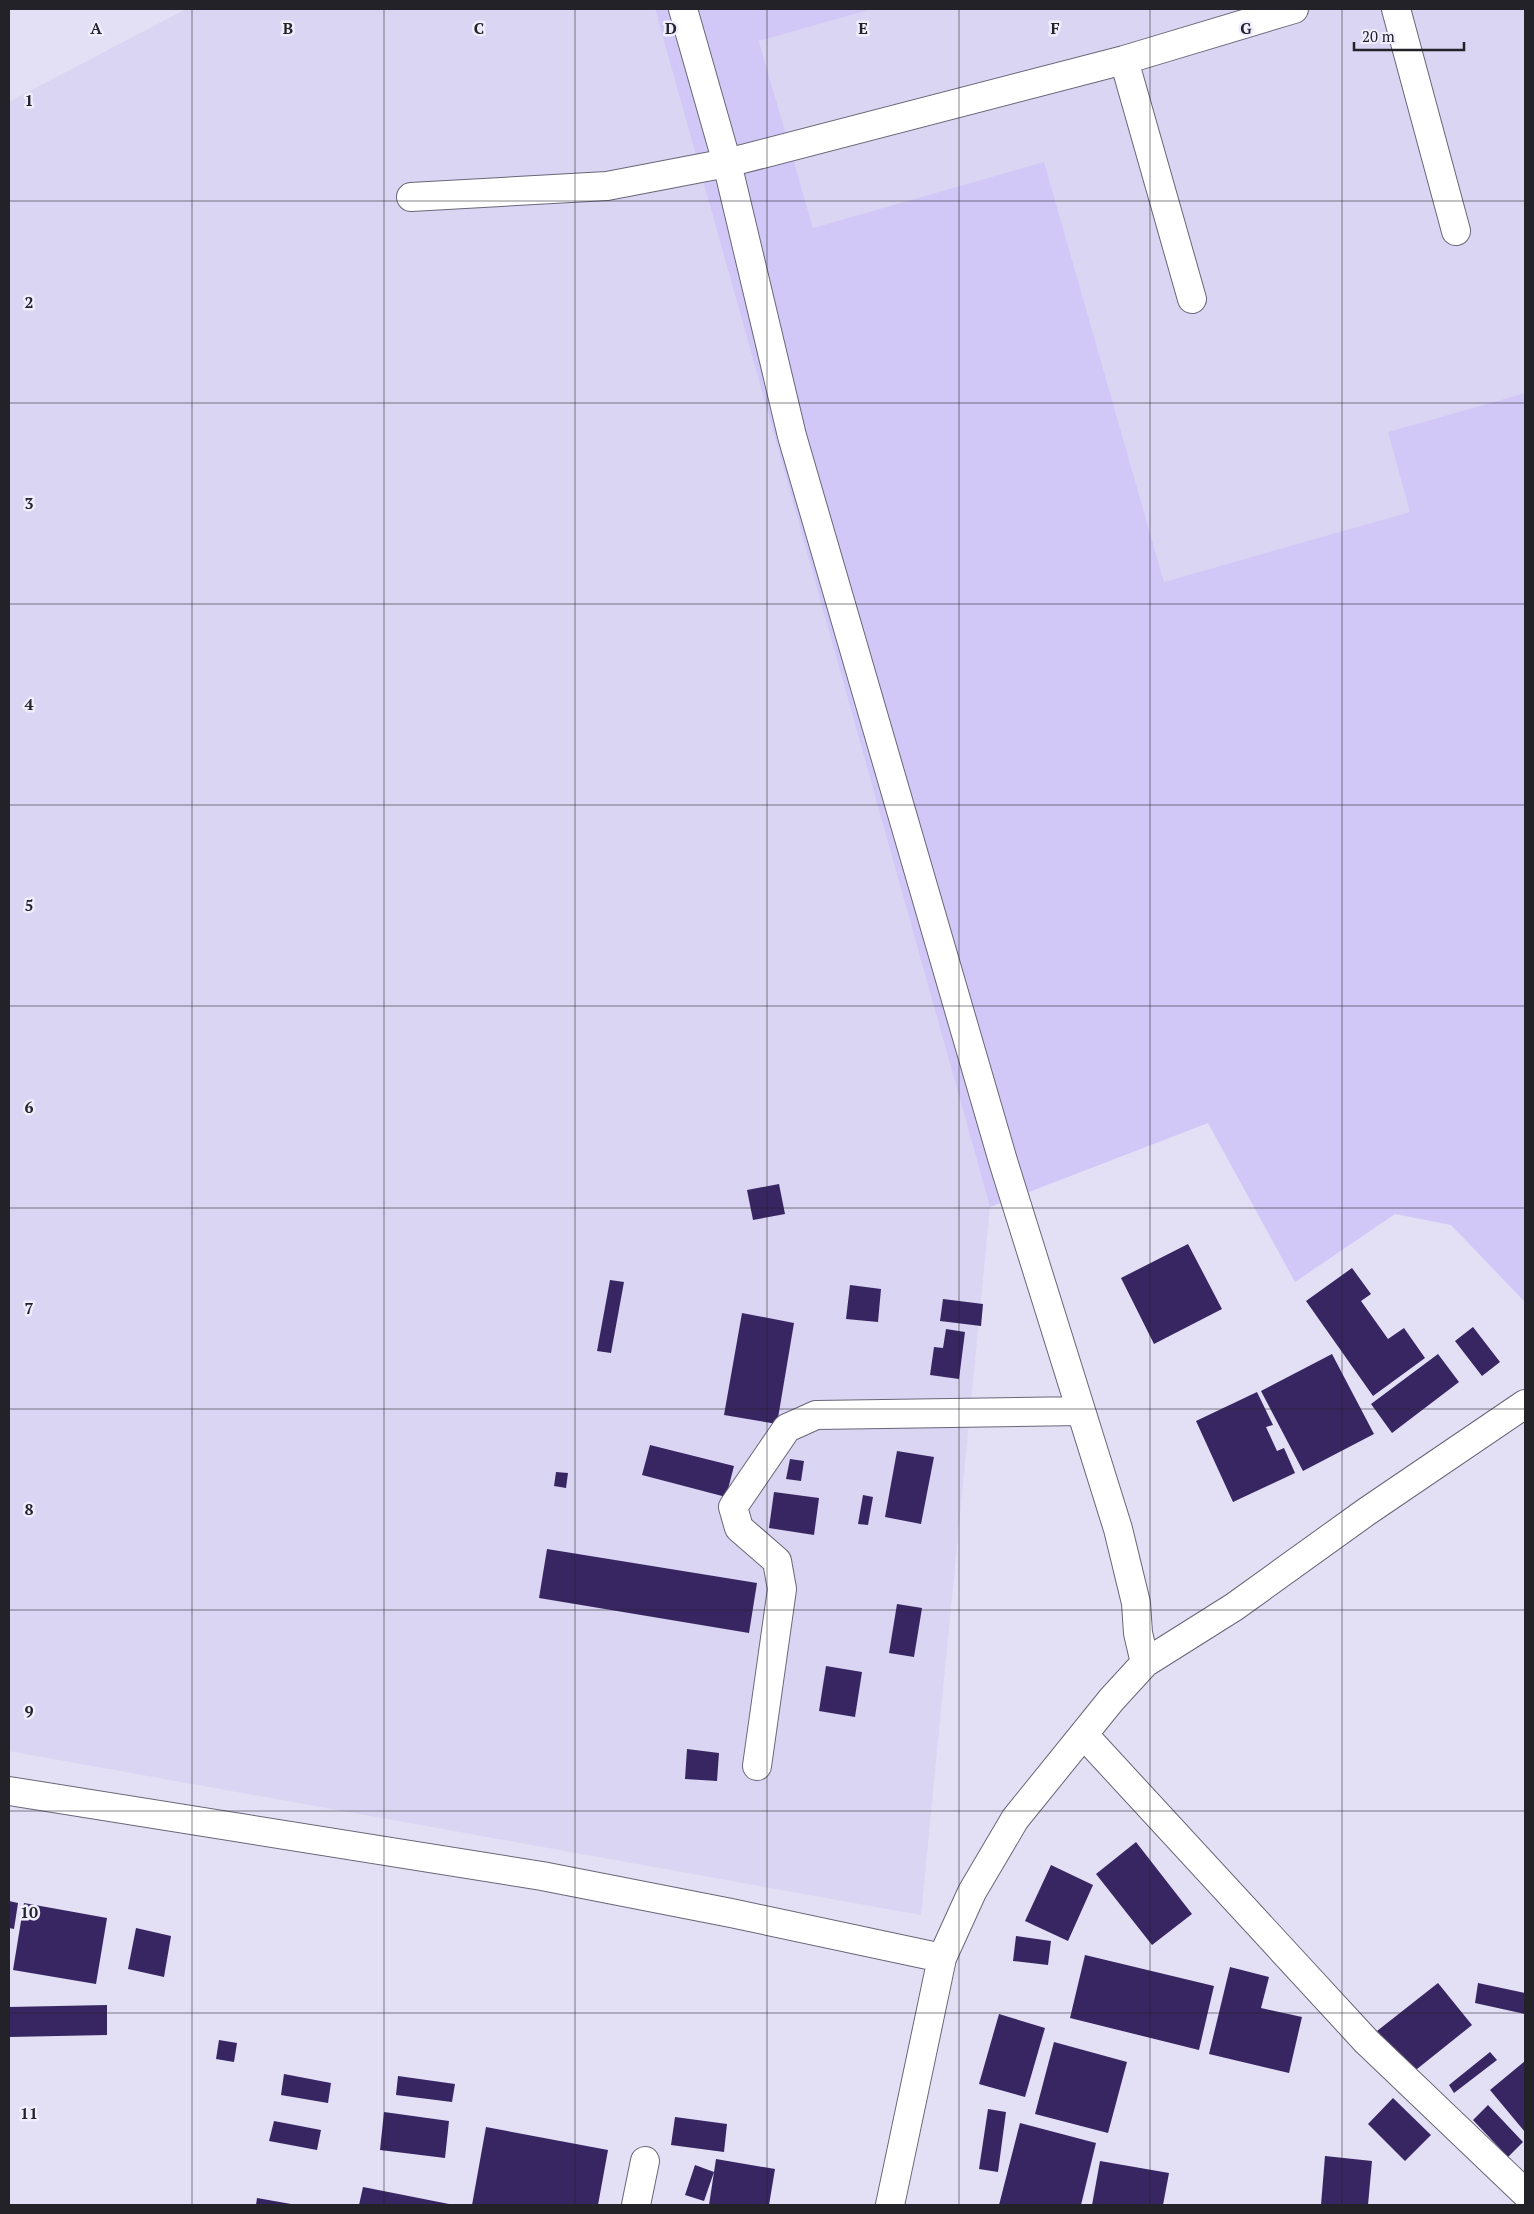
<svg xmlns="http://www.w3.org/2000/svg" width="1534" height="2214" font-family="'PT Serif',serif">
<style>
.built{fill:#dad5f2}
.green{fill:#d1c8f8}
.building{fill:#382663}
.lines{fill:none;stroke-linecap:round;stroke-linejoin:round}
.minor-casing{stroke:#696678;stroke-width:30}
.minor{stroke:#fff;stroke-width:28}
.grid{fill:none;stroke:#232229;stroke-width:1;stroke-opacity:0.55}
.grid-label{font-size:16px;text-anchor:middle;font-weight:bold;fill:#232229;stroke:#f0edff;stroke-width:5;stroke-linejoin:round;paint-order:stroke}
</style>
<rect width="100%" height="100%" fill="#e3dff5"/>
<path class="built" d="M 186,9 L 655,9 L 990,1207 L 921,1915 L 9,1751 L 9,102 Z
M 872,9 L 1525,9 L 1525,393 L 1388,432 L 1411,512 L 1164,582 L 1044,163 L 813,228 L 759,41 Z"/>
<path class="green" d="M 655,9 L 872,9 L 759,41 L 813,228 L 1044,162 L 1164,582 L 1410,512 L 1388,432 L 1525,393 L 1525,1302 L 1451,1225 L 1395,1214 L 1295,1282 L 1208,1123 L 990,1207 Z"/>
<path class="building" d="M 779,1184 L 785,1214 L 753,1220 L 747,1190 Z
M 1188,1244 L 1222,1309 L 1154,1344 L 1121,1278 Z
M 1352,1268 L 1371,1294 L 1361,1301 L 1388,1339 L 1404,1328 L 1425,1358 L 1373,1396 L 1306,1301 Z
M 610,1280 L 624,1282 L 611,1353 L 597,1351 Z
M 850,1285 L 881,1289 L 878,1322 L 846,1319 Z
M 943,1299 L 983,1304 L 981,1326 L 940,1321 Z
M 742,1313 L 794,1323 L 777,1424 L 724,1415 Z
M 1473,1327 L 1500,1362 L 1482,1376 L 1455,1341 Z
M 946,1329 L 965,1332 L 959,1379 L 930,1375 L 934,1347 L 943,1348 Z
M 1332,1354 L 1374,1434 L 1303,1471 L 1261,1391 Z
M 1438,1354 L 1459,1382 L 1392,1433 L 1371,1404 Z
M 1257,1392 L 1273,1425 L 1266,1427 L 1277,1451 L 1284,1448 L 1295,1473 L 1233,1502 L 1196,1421 Z
M 650,1445 L 734,1466 L 726,1497 L 642,1475 Z
M 897,1451 L 934,1457 L 921,1524 L 885,1517 Z
M 790,1459 L 804,1461 L 801,1481 L 786,1479 Z
M 556,1472 L 568,1473 L 566,1488 L 554,1486 Z
M 774,1492 L 819,1498 L 814,1535 L 769,1528 Z
M 863,1495 L 873,1497 L 868,1525 L 858,1524 Z
M 547,1549 L 757,1583 L 749,1633 L 539,1598 Z
M 897,1604 L 922,1608 L 914,1657 L 889,1653 Z
M 826,1666 L 862,1672 L 855,1717 L 819,1711 Z
M 687,1749 L 719,1753 L 717,1781 L 685,1779 Z
M 1136,1842 L 1192,1914 L 1152,1945 L 1096,1874 Z
M 1051,1865 L 1093,1885 L 1068,1941 L 1025,1921 Z
M 9,1901 L 18,1903 L 14,1929 L 9,1928 Z
M 24,1903 L 107,1918 L 96,1984 L 13,1970 Z
M 136,1928 L 171,1936 L 164,1977 L 128,1969 Z
M 1016,1936 L 1051,1941 L 1048,1965 L 1013,1961 Z
M 1085,1955 L 1214,1986 L 1199,2050 L 1070,2018 Z
M 1230,1967 L 1269,1977 L 1261,2008 L 1302,2017 L 1289,2073 L 1209,2054 Z
M 1438,1983 L 1472,2025 L 1412,2073 L 1377,2031 Z
M 1478,1983 L 1525,1993 L 1525,2014 L 1475,2003 Z
M 107,2005 L 107,2035 L 9,2037 L 9,2007 Z
M 999,2014 L 1045,2028 L 1025,2097 L 979,2084 Z
M 219,2040 L 237,2043 L 234,2062 L 216,2059 Z
M 1054,2042 L 1127,2062 L 1108,2133 L 1035,2114 Z
M 1490,2052 L 1497,2060 L 1454,2093 L 1449,2085 Z
M 1525,2061 L 1525,2132 L 1490,2090 Z
M 284,2074 L 331,2083 L 328,2103 L 281,2095 Z
M 398,2076 L 455,2084 L 452,2102 L 396,2095 Z
M 1393,2098 L 1431,2135 L 1405,2161 L 1368,2124 Z
M 1488,2105 L 1523,2142 L 1508,2157 L 1473,2120 Z
M 988,2109 L 1006,2112 L 998,2172 L 979,2169 Z
M 384,2112 L 449,2121 L 445,2158 L 380,2150 Z
M 675,2117 L 727,2124 L 724,2152 L 671,2145 Z
M 274,2121 L 321,2130 L 317,2150 L 269,2141 Z
M 1020,2123 L 1096,2143 L 1081,2205 L 999,2205 Z
M 486,2127 L 608,2150 L 598,2205 L 472,2205 Z
M 1325,2156 L 1372,2161 L 1368,2205 L 1321,2205 Z
M 716,2159 L 775,2169 L 769,2205 L 709,2205 Z
M 1100,2161 L 1169,2173 L 1163,2205 L 1092,2205 Z
M 695,2165 L 714,2172 L 704,2201 L 685,2195 Z
M 363,2187 L 449,2204 L 449,2205 L 359,2205 Z
M 257,2198 L 291,2204 L 291,2205 L 256,2205 Z"/>
<g class="lines">
<defs>
<path id="minor" d="M 683,9 L 727,163 L 792,436 L 1003,1161 L 1118,1529 L 1136,1603 L 1138,1633 L 1145,1663 L 1112,1699 L 1015,1819 L 972,1892 L 942,1958 L 890,2205
M 1396,9 L 1456,231
M 1124,60 L 1192,299
M 411,197 L 607,186 L 727,163 L 1124,60 L 1294,9
M 1145,1663 L 1234,1607 L 1366,1512 L 1525,1404
M 1084,1735 L 1367,2042 L 1525,2193
M 757,1766 L 782,1589 L 777,1561 L 739,1528 L 733,1507 L 787,1428 L 816,1415 L 1081,1411
M 9,1791 L 542,1876 L 731,1913 L 942,1958
M 636,2205 L 645,2161"/>
</defs>
<use href="#minor" class="minor-casing"/>
<use href="#minor" class="minor"/>
</g>
<path class="grid" d="M 192,9 L 192,2205M 384,9 L 384,2205M 575,9 L 575,2205M 767,9 L 767,2205M 959,9 L 959,2205M 1150,9 L 1150,2205M 1342,9 L 1342,2205M 9,201 L 1525,201M 9,403 L 1525,403M 9,604 L 1525,604M 9,805 L 1525,805M 9,1006 L 1525,1006M 9,1208 L 1525,1208M 9,1409 L 1525,1409M 9,1610 L 1525,1610M 9,1811 L 1525,1811M 9,2013 L 1525,2013"/>
<g class="grid-label">
<text x="96" y="34">A</text>
<text x="288" y="34">B</text>
<text x="479" y="34">C</text>
<text x="671" y="34">D</text>
<text x="863" y="34">E</text>
<text x="1055" y="34">F</text>
<text x="1246" y="34">G</text>
<text x="29" y="106">1</text>
<text x="29" y="308">2</text>
<text x="29" y="509">3</text>
<text x="29" y="710">4</text>
<text x="29" y="911">5</text>
<text x="29" y="1113">6</text>
<text x="29" y="1314">7</text>
<text x="29" y="1515">8</text>
<text x="29" y="1717">9</text>
<text x="29" y="1918">10</text>
<text x="29" y="2119">11</text>
</g>
<rect width="1534" height="2214" fill="none" stroke="#232229" stroke-width="20"/>
<path d="M1354 42v8h110v-8" fill="none" stroke="#232229" stroke-width="2.5"/>
<text x="1362" y="42" font-size="15" fill="#232229" stroke="#f0edff" stroke-width="4" paint-order="stroke">20 m</text>
</svg>
